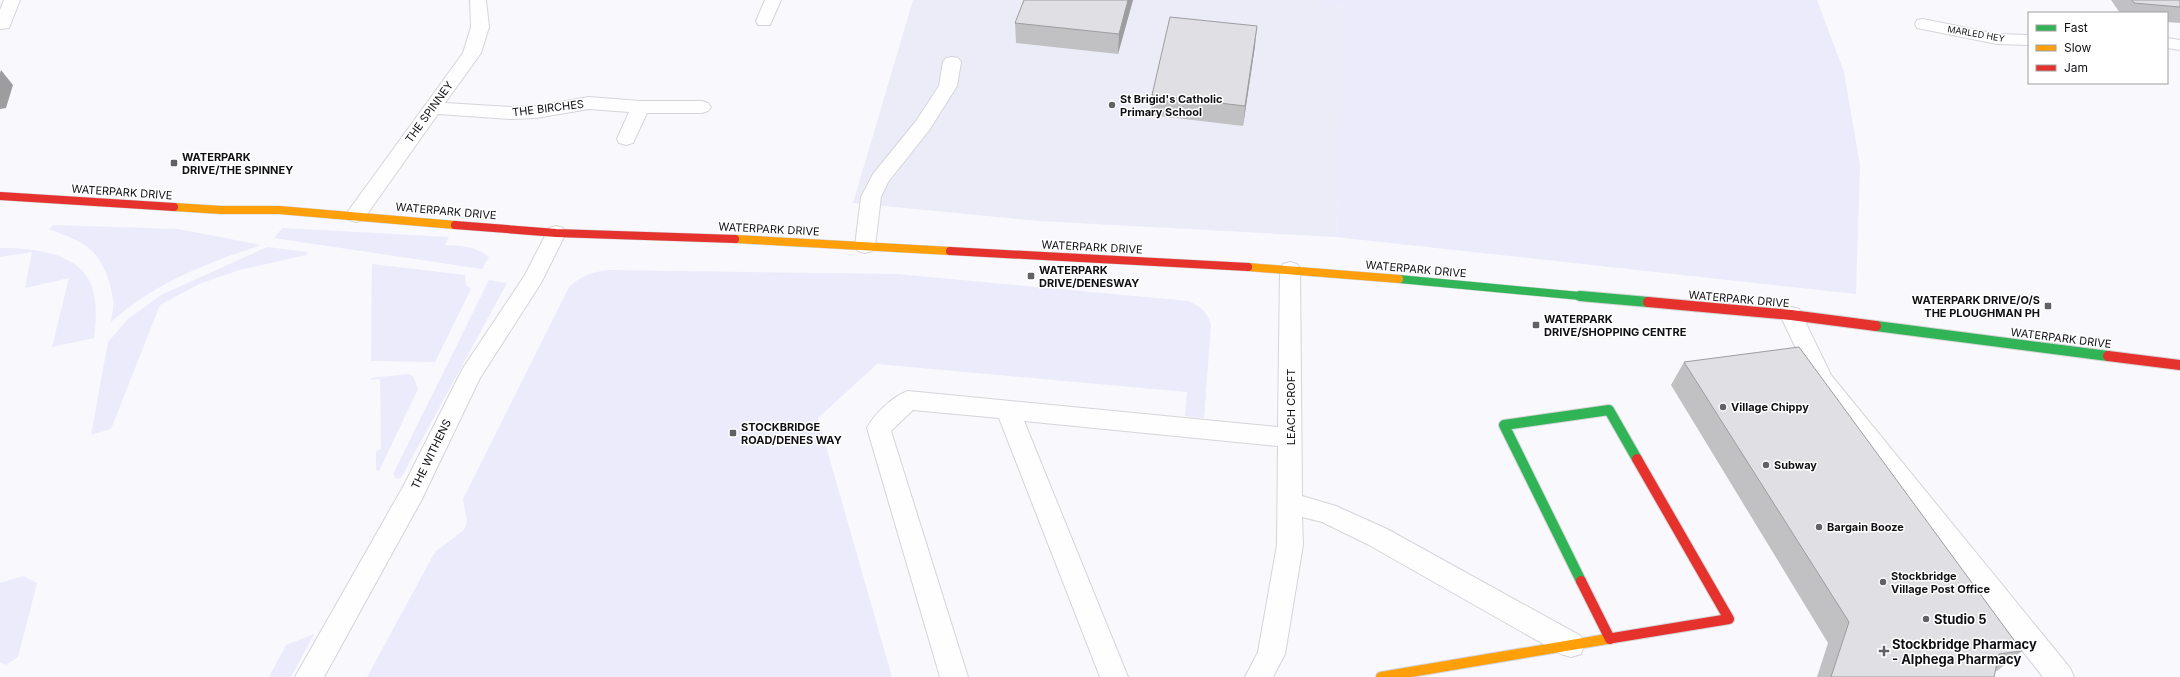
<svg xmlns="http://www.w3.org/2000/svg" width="2180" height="677" font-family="Inter,sans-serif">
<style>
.built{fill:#ececf9}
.green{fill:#ebebfb}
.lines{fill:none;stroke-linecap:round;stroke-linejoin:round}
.lane-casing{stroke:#d5d5d9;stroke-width:2}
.street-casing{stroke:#d5d5d9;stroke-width:2}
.fast-far1-casing{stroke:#d5d5d9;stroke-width:9}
.fast-casing{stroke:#d5d5d9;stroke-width:12}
.slow-far1-casing{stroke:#d5d5d9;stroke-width:9}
.slow-casing{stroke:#d5d5d9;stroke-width:12}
.jam-far1-casing{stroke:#d5d5d9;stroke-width:9}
.jam-casing{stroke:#d5d5d9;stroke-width:12}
.lane{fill:#fefeff;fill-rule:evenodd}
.street{fill:#fefeff;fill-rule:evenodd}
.fast-far1{stroke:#30b455;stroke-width:8}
.fast{stroke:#30b455;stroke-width:10}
.slow-far1{stroke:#ff9f0a;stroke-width:8}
.slow{stroke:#ff9f0a;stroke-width:10}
.jam-far1{stroke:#e5322d;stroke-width:8}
.jam{stroke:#e5322d;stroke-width:10}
.wall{fill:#c1c1c4}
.shaded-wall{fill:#9d9da0}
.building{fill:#e0e0e4;stroke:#9d9da0}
.poi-dot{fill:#616166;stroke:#fff;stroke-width:1.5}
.labels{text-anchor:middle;stroke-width:3;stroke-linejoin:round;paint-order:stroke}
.far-street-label{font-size:9px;fill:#101014;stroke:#fff}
.poi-label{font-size:11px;font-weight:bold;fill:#101014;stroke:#fff;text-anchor:start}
.street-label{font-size:11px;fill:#101014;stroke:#fff}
.near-poi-label{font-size:13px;font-weight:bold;fill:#101014;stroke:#fff;text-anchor:start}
</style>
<rect width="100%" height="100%" fill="#f8f8fd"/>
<path class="built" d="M 913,0 L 1322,0 L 1322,5 L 1347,7 L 1336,237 L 1039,221 L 853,203 Z"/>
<path class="green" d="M 1322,0 L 1817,0 L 1844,72 L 1860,165 L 1856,294 L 1336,237 L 1346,7 L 1321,5 Z
M 53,225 L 178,229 L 261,245 C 204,264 157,282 111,322 C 112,315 114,307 113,300 C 111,282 102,256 86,246 C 75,238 61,234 49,229 Z
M 282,228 L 449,237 L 445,245 C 461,246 476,246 489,257 L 482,269 L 274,238 Z
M 267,247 L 309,252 L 306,255 L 239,270 L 199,284 L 160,305 L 111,429 L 91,435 L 108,342 L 128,319 L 161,295 Z
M 0,248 C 29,248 73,251 89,280 C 98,298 96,319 94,338 L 52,347 L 69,278 L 25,288 L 32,252 L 0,257 Z
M 372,264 L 465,275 L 466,285 L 471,289 L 435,362 L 371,361 Z
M 609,270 L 897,274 L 1188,301 C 1200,306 1208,312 1211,325 L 1204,418 L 1185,416 L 1187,392 L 877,364 L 818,418 L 892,677 L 367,677 L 435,552 L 464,530 L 467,522 L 463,499 L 569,287 C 582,275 593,272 609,270 Z
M 489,280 L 507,283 L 401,478 L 396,479 L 393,474 Z
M 408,374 L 413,376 L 418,389 L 379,471 L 376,470 L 376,451 L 381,449 L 380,379 L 371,380 L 371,378 Z
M 23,576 L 37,583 L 18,657 L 6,665 L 0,662 L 0,583 Z
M 314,634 L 291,677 L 269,677 L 286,645 Z"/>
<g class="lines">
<defs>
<path id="lane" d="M 765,0 L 781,0 L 770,25 L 758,25 L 756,21 Z
M 952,57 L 958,58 L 961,62 L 957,86 L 930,129 L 888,182 L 881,197 L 875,246 L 872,251 L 865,253 L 858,251 L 855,246 L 861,197 L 873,174 L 916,121 L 939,86 L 943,62 L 946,58 Z
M 1791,307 L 1799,309 L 1831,375 L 2070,668 L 2074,677 L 2043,677 L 1814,386 L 1780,315 L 1783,309 Z"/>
<path id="street" d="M 4,0 L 20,0 L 9,28 L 0,29 L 0,10 Z
M 470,0 L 486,0 L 489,27 L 481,53 L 445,103 L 510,107 L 536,106 L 589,97 L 640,101 L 702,101 L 708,103 L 711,107 L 708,111 L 702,113 L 647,113 L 633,143 L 626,145 L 619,143 L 617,139 L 629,112 L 589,109 L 536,118 L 510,119 L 438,114 L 363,220 L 356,222 L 349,220 L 346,215 L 349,210 L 463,53 L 471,27 Z
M 1923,19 L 1997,34 L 2029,35 L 2029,45 L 1997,44 L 1917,28 L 1915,24 L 1917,20 Z
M 2167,38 L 2180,40 L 2180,50 L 2167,48 Z
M 556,226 L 563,228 L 566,233 L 541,283 L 480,378 L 422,499 L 324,677 L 295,677 L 404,485 L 463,368 L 525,275 L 549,228 Z
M 1290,262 L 1297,264 L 1300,269 L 1302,496 L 1336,506 L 1387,529 L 1581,636 L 1584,645 L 1581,654 L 1571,657 L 1561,654 L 1369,545 L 1322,522 L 1302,517 L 1303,545 L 1285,654 L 1273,677 L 1245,677 L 1258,652 L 1277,545 L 1278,446 L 1024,421 L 1128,677 L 1100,677 L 999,418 L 913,410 L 891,431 L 968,677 L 940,677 L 867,428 C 874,414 893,396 908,391 L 1278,427 L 1280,269 L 1283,264 Z"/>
<path id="fast-far1" d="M 1399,279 L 1591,297"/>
<path id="fast" d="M 1580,296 L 1648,302
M 1876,326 L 2108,356
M 1581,581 L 1504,425 L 1609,410 L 1637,459"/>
<path id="slow-far1" d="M 174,207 L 221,210 L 279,210 L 455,225
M 735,239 L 950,251
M 1248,267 L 1399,279"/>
<path id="slow" d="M 1381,677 L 1613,638"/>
<path id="jam-far1" d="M 0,196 L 174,207
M 455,225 L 556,233 L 735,239
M 950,251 L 1248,267"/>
<path id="jam" d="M 1648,302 L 1791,315 L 1876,326
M 2108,356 L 2180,365
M 1581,581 L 1610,639
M 1613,638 L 1729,619 L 1637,459"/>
</defs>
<use href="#lane" class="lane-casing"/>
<use href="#street" class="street-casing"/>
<use href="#fast-far1" class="fast-far1-casing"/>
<use href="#fast" class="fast-casing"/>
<use href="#slow-far1" class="slow-far1-casing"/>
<use href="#slow" class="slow-casing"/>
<use href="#jam-far1" class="jam-far1-casing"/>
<use href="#jam" class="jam-casing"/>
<use href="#lane" class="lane"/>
<use href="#street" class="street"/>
<use href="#fast-far1" class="fast-far1"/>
<use href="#fast" class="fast"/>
<use href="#slow-far1" class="slow-far1"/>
<use href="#slow" class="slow"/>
<use href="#jam-far1" class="jam-far1"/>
<use href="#jam" class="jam"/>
</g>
<path class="wall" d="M 1024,0 L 1133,0 L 1118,54 L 1016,43 L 1015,23 Z
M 2111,0 L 2180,0 L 2180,23 L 2167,22 L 2167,13 L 2120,13 Z
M 1255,46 L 1243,126 L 1151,115 L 1152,95 Z
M 1684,362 L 2022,651 L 1997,671 L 1995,671 L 1994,677 L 1817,677 L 1828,643 L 1671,385 Z"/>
<path class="shaded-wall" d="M 1128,0 L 1133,0 L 1118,54 L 1119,34 Z
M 1257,26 L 1255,46 L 1243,126 L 1245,106 Z
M 1,70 L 13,85 L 6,108 L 0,109 L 0,73 Z"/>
<path class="building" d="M 1024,0 L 1128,0 L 1119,34 L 1015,23 Z
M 2132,0 L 2180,0 L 2180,7 L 2134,3 Z
M 1170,17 L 1257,26 L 1245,106 L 1152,95 Z
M 1799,347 L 2022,651 L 1999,654 L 1994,677 L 1831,677 L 1849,622 L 1684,362 Z"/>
<g class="poi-dot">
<circle cx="1112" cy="105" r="4"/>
<rect x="170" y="159" width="8" height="8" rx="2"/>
<rect x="1027" y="272" width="8" height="8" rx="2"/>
<rect x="2044" y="302" width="8" height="8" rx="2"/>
<rect x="1532" y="321" width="8" height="8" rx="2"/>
<circle cx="1723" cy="407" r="4"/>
<rect x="729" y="429" width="8" height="8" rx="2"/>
<circle cx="1766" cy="465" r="4"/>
<circle cx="1819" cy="527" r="4"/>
<circle cx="1883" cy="582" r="4"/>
<circle cx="1926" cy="619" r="4"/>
<path d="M1882 645h4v4h4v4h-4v4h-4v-4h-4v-4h4z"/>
</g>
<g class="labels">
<g class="far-street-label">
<text transform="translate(1976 34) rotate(10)" y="3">MARLED HEY</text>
</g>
<g class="poi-label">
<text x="1120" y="103">St Brigid's Catholic<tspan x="1120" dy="13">Primary School</tspan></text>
<text x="182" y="161">WATERPARK<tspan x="182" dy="13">DRIVE/THE SPINNEY</tspan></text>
<text x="1039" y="274">WATERPARK<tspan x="1039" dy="13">DRIVE/DENESWAY</tspan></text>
<text x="2040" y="304" text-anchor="end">WATERPARK DRIVE/O/S<tspan x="2040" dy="13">THE PLOUGHMAN PH</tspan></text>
<text x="1544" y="323">WATERPARK<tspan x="1544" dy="13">DRIVE/SHOPPING CENTRE</tspan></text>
<text x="1731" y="411">Village Chippy</text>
<text x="741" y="431">STOCKBRIDGE<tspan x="741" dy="13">ROAD/DENES WAY</tspan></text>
<text x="1774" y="469">Subway</text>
<text x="1827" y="531">Bargain Booze</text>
<text x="1891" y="580">Stockbridge<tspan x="1891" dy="13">Village Post Office</tspan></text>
</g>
<g class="street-label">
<text transform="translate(548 108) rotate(-7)" y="4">THE BIRCHES</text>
<text transform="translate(429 112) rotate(-54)" y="4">THE SPINNEY</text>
<text transform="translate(122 192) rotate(4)" y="4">WATERPARK DRIVE</text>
<text transform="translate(446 211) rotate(5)" y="4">WATERPARK DRIVE</text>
<text transform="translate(769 229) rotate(3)" y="4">WATERPARK DRIVE</text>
<text transform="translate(1092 247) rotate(3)" y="4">WATERPARK DRIVE</text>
<text transform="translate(1416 269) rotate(5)" y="4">WATERPARK DRIVE</text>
<text transform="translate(1739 299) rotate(5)" y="4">WATERPARK DRIVE</text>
<text transform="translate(2061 338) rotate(7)" y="4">WATERPARK DRIVE</text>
<text transform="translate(1291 407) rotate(-90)" y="4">LEACH CROFT</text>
<text transform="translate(431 454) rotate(-64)" y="4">THE WITHENS</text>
</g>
<g class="near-poi-label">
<text x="1934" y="624">Studio 5</text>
<text x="1892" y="649">Stockbridge Pharmacy<tspan x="1892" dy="15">- Alphega Pharmacy</tspan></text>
</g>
</g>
<rect x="2028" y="12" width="140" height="72" fill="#ffffff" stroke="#9f9fa1"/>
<rect x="2036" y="25" width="20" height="6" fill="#30b455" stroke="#9f9fa1"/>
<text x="2064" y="32" font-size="12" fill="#101014">Fast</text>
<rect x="2036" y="45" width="20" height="6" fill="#ff9f0a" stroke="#9f9fa1"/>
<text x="2064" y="52" font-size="12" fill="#101014">Slow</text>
<rect x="2036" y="65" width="20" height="6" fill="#e5322d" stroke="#9f9fa1"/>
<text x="2064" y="72" font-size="12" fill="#101014">Jam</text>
</svg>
